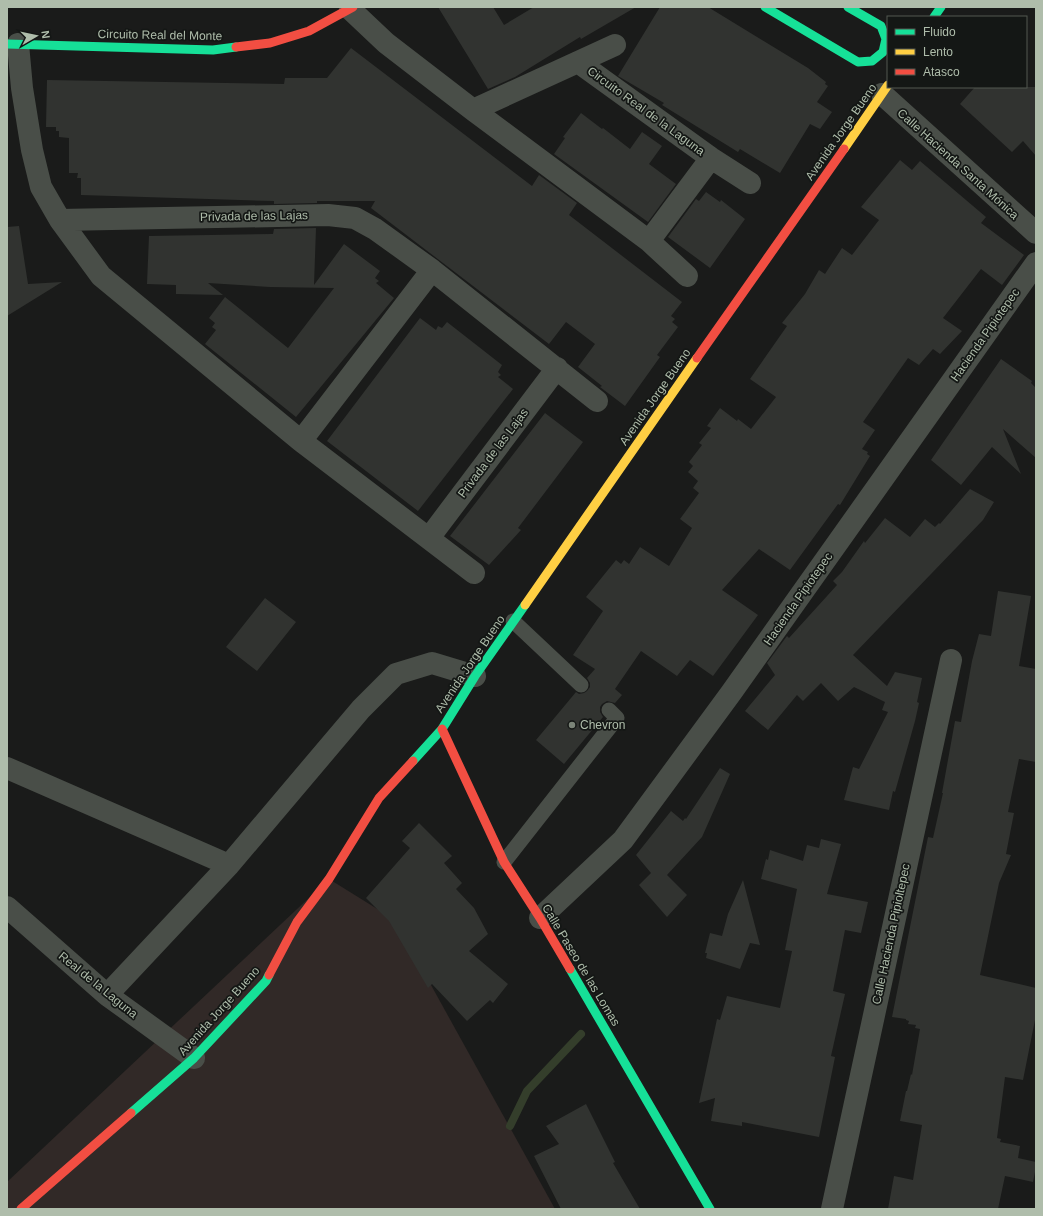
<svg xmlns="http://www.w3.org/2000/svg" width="1043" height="1216" font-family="Helvetica,sans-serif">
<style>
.green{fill:#312927}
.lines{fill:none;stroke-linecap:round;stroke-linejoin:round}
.stream{stroke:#343e2b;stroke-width:8}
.building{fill:#313330}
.lane{stroke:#494e48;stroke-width:15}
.street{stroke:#494e48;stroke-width:22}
.fast{stroke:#16e098;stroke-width:9}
.slow{stroke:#ffcf43;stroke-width:9}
.jam{stroke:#f24e42;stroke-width:9}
.poi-dot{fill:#7b8478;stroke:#141715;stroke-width:1.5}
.labels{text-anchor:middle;stroke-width:3.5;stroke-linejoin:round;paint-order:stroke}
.street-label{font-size:12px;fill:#afbdab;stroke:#141715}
.poi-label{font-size:12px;fill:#afbdab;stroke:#141715;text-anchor:start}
</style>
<rect width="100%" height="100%" fill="#1a1b1a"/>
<path class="green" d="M 329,879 L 395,920 L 555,1209 L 7,1209 L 7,1182 Z"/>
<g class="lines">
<path class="stream" d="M 510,1126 L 527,1091 L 581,1034"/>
</g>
<path class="building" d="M 438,7 L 493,7 L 504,25 L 534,7 L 636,7 L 581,39 L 580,37 L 515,77 L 488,89 Z
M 660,7 L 708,7 L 808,68 L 826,82 L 825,84 L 828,86 L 817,102 L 832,112 L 820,129 L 810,124 L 780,173 L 740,149 L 738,152 L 662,105 L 664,103 L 618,76 Z
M 351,48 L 532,186 L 539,175 L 577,203 L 569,215 L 682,302 L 671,316 L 675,319 L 672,322 L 678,327 L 657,355 L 660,357 L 625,406 L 600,387 L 602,386 L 578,367 L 595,344 L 566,322 L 549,344 L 371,208 L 375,201 L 317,201 L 317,203 L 274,204 L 274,201 L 81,195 L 81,178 L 77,178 L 78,173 L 69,173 L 69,138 L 59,137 L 59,131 L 56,131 L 56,127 L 46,127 L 47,80 L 284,84 L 285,78 L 327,78 Z
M 975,87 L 1036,87 L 1036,156 L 1023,141 L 1012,152 L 960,104 Z
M 581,113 L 602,129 L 603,128 L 630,149 L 642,132 L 662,146 L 649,164 L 676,184 L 648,222 L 554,154 L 565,138 L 563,137 Z
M 900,160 L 912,170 L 920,161 L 986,217 L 981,223 L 1024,255 L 1002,285 L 981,269 L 943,318 L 962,331 L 940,354 L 933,349 L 919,365 L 908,358 L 863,422 L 875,430 L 862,449 L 868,452 L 867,454 L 870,456 L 840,505 L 838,504 L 790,570 L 759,549 L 722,590 L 758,615 L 713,676 L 690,660 L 677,676 L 641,651 L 615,689 L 622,695 L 615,703 L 607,701 L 602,704 L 600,707 L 600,712 L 603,717 L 564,764 L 536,740 L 576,692 L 579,694 L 584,693 L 587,691 L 590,687 L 590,683 L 587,678 L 595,669 L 573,655 L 603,611 L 586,597 L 616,560 L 621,564 L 624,560 L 629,564 L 640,547 L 669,566 L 692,528 L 680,519 L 699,493 L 693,488 L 698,481 L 688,472 L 693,466 L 689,462 L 702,445 L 699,443 L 711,428 L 707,426 L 720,408 L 737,421 L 738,419 L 751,429 L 776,397 L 750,379 L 787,326 L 782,323 L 805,294 L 819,270 L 825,274 L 842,248 L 852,255 L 879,220 L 861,207 Z
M 706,192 L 720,202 L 721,200 L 745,219 L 710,268 L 668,237 L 696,199 L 699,201 Z
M 19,226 L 28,284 L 62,282 L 7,316 L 7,227 Z
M 316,228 L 314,285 L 344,244 L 380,271 L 375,278 L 379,281 L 376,283 L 394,298 L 296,417 L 205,344 L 216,330 L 212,327 L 215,323 L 209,318 L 225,297 L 288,348 L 334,288 L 270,287 L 208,283 L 223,295 L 176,294 L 176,285 L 147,284 L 149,236 L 273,234 L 274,229 Z
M 420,318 L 436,330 L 438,326 L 442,328 L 447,322 L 502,365 L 498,372 L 501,375 L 498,377 L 513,389 L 418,511 L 327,441 Z
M 1001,359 L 1032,381 L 1031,383 L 1036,388 L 1036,458 L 1003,429 L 1021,474 L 992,447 L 961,485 L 931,460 Z
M 545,413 L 583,442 L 518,528 L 521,530 L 489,565 L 450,536 Z
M 970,489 L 994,502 L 983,520 L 853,655 L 887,686 L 895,672 L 922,678 L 917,702 L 919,703 L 915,721 L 895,792 L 893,791 L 889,810 L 844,800 L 853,767 L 859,769 L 888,712 L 882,710 L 885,702 L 854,687 L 838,701 L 821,683 L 803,701 L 797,695 L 768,730 L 745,711 L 775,675 L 767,663 L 787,636 L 789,638 L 837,585 L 833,581 L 842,572 L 864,541 L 865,543 L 885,518 L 910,537 L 925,519 L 935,527 L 939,523 L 940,524 Z
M 998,591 L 1031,596 L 1019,666 L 1036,669 L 1036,762 L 1019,759 L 1008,812 L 1014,813 L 1006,854 L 1011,855 L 999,883 L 980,975 L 1036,988 L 1036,1015 L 1023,1080 L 1005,1077 L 997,1138 L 1001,1139 L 1000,1142 L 1020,1146 L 1018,1158 L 1036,1162 L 1036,1167 L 1033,1182 L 1005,1176 L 998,1209 L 888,1209 L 894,1176 L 913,1180 L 922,1125 L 900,1121 L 906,1091 L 907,1091 L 911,1074 L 912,1075 L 920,1029 L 915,1028 L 916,1025 L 908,1024 L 909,1021 L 906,1020 L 906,1019 L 892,1017 L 928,837 L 933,838 L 943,793 L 942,793 L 955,721 L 961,722 L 972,661 L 979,634 L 991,636 Z
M 265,598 L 296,622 L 257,671 L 226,647 Z
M 720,768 L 730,774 L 702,837 L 667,875 L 687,895 L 667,917 L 639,885 L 651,873 L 636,855 L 671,811 L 683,821 L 685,818 L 686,819 Z
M 419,823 L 452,856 L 444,863 L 462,883 L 456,889 L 474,908 L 488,934 L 469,951 L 508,984 L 493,1003 L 490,1000 L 467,1021 L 432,984 L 428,988 L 389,921 L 366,898 L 410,848 L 402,841 Z
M 821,839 L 841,844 L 827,894 L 868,902 L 861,933 L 845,930 L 833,991 L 845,994 L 831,1056 L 835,1057 L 819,1137 L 742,1122 L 742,1126 L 711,1121 L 715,1098 L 699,1103 L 717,1019 L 720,1020 L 727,996 L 780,1008 L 792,951 L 785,950 L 797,889 L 761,879 L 766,859 L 768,860 L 770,850 L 803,861 L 807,845 L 819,848 Z
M 743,880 L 760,945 L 750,943 L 740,969 L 706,958 L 707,953 L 705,953 L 710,933 L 722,936 L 728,914 Z
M 586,1104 L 615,1162 L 613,1163 L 640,1209 L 561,1209 L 534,1156 L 559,1144 L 546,1126 Z"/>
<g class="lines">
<path class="lane" d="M 513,621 L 581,685
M 504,862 L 617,718 L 609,710"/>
<path class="street" d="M 350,9 L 386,43 L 473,110 L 649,241 L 687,276
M 18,44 L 22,88 L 32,150 L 41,187 L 60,220 L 101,276 L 301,441 L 474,573
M 578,62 L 711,158 L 750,183
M 882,94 L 1036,233
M 473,110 L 615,45
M 60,220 L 328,215 L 355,218 L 375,229 L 432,270 L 597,401
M 649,241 L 711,158
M 301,441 L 432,270
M 429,538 L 557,368
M 7,768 L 229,865
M 7,907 L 107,995 L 194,1058
M 540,918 L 623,840 L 731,693 L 1036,263
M 107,995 L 229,865 L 361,709 L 396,674 L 432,663 L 475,676
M 832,1209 L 951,660"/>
<path class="fast" d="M 765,7 L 858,62 L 872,61 L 883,52 L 886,39 L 881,26 L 848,7
M 934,17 L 941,7
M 7,44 L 213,50 L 236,47
M 413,761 L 442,729 L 475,676 L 525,605
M 570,969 L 710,1209
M 131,1113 L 194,1058 L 266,981 L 269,975"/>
<path class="slow" d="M 844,149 L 888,85
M 525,605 L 697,358"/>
<path class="jam" d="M 236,47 L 270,43 L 309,31 L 353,7
M 697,358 L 844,149
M 442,729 L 504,862 L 540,918 L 570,969
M 269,975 L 297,922 L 329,879 L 379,798 L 413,761
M 21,1209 L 131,1113"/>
</g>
<circle class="poi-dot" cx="572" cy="725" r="4"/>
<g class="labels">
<g class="street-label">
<text transform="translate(160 35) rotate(1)" y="4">Circuito Real del Monte</text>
<text transform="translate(646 111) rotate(36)" y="4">Circuito Real de la Laguna</text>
<text transform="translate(841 132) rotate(-55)" y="4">Avenida Jorge Bueno</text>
<text transform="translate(958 164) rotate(42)" y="4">Calle Hacienda Santa Mónica</text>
<text transform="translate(254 216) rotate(-1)" y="4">Privada de las Lajas</text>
<text transform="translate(985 335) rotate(-55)" y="4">Hacienda Pipiotepec</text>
<text transform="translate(655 397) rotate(-55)" y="4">Avenida Jorge Bueno</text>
<text transform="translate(493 453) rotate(-53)" y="4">Privada de las Lajas</text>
<text transform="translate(798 599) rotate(-55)" y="4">Hacienda Pipiotepec</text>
<text transform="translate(470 664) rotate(-56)" y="4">Avenida Jorge Bueno</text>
<text transform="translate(891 934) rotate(-78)" y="4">Calle Hacienda Pipioltepec</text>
<text transform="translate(581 965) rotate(59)" y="4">Calle Paseo de las Lomas</text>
<text transform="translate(98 985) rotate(39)" y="4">Real de la Laguna</text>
<text transform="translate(219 1011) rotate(-48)" y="4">Avenida Jorge Bueno</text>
</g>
<g class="poi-label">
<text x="580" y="729">Chevron</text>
</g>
</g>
<rect width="1043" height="1216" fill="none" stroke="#afbdab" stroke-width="16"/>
<rect x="887" y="16" width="140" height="72" fill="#141715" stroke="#525951"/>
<rect x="895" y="29" width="20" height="6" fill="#16e098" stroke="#525951"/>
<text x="923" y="36" font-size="12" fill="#afbdab">Fluido</text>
<rect x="895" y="49" width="20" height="6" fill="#ffcf43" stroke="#525951"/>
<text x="923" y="56" font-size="12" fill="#afbdab">Lento</text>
<rect x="895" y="69" width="20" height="6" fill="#f24e42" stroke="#525951"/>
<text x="923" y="76" font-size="12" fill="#afbdab">Atasco</text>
<g transform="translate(36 36) rotate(81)" stroke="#141715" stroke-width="3" paint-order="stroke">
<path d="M0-3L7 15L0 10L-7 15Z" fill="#afbdab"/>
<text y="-6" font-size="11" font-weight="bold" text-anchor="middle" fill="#afbdab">N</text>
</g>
</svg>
